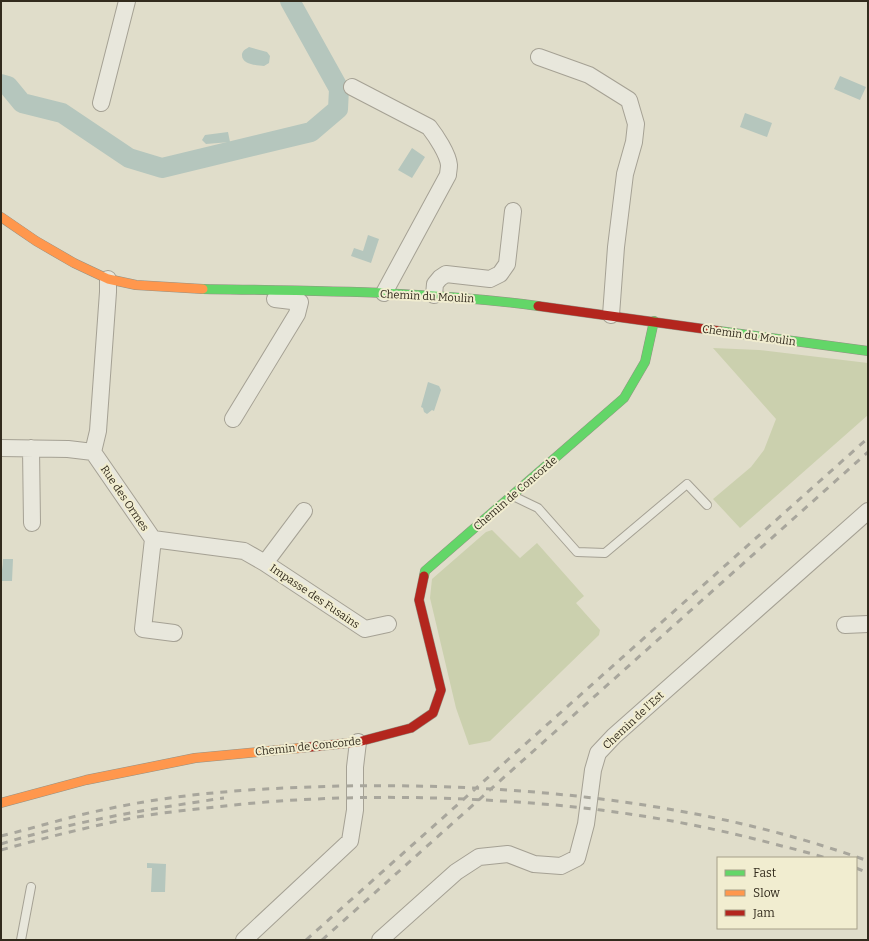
<svg xmlns="http://www.w3.org/2000/svg" width="869" height="941" font-family="Bitter,serif">
<style>
.green{fill:#cbd0ae}
.water{fill:#b5c6bd}
.lines{fill:none;stroke-linecap:round;stroke-linejoin:round}
.canal{stroke:#b5c6bd;stroke-width:20}
.lane-casing{stroke:#a5a194;stroke-width:10}
.street-casing{stroke:#a5a194;stroke-width:18}
.fast-casing{stroke:#949184;stroke-width:10}
.slow-casing{stroke:#949184;stroke-width:10}
.jam-casing{stroke:#949184;stroke-width:10}
.lane{stroke:#e8e7dc;stroke-width:8}
.street{stroke:#e8e7dc;stroke-width:16}
.fast{stroke:#63d668;stroke-width:9}
.slow{stroke:#ff974d;stroke-width:9}
.jam{stroke:#b3261e;stroke-width:9}
.rail{stroke:#a8a69c;stroke-width:3;stroke-dasharray:7 7;stroke-linecap:butt}
.labels{text-anchor:middle;stroke-width:4;stroke-linejoin:round;paint-order:stroke}
.street-label{font-size:11px;fill:#322b1d;stroke:#f1edd0}
</style>
<rect width="100%" height="100%" fill="#e0ddca"/>
<path class="green" d="M 713,348 L 759,350 L 868,363 L 868,415 L 740,528 L 713,499 L 751,467 L 764,450 L 776,419 Z
M 492,530 L 520,558 L 537,543 L 584,596 L 576,603 L 600,630 L 599,635 L 490,741 L 469,745 L 456,708 L 430,598 L 432,579 L 486,532 Z"/>
<path class="water" d="M 249,47 L 267,52 L 270,56 L 269,63 L 264,66 C 257,65 241,65 242,54 C 243,50 246,49 249,47 Z
M 840,76 L 866,87 L 860,100 L 834,89 Z
M 745,113 L 772,123 L 767,137 L 740,127 Z
M 228,132 L 230,142 L 206,144 L 202,140 L 205,135 Z
M 412,148 L 425,157 L 412,178 L 398,170 Z
M 368,235 L 379,239 L 371,263 L 351,256 L 354,248 L 363,251 Z
M 428,382 L 439,386 L 441,390 L 434,411 L 432,410 L 427,414 L 424,412 L 423,408 L 421,407 Z
M 3,559 L 13,559 L 12,581 L 1,581 C 1,573 3,567 3,559 Z
M 147,863 L 166,864 L 165,892 L 151,892 L 152,868 L 147,868 Z"/>
<g class="lines">
<path class="canal" d="M 1,84 L 8,86 L 22,103 L 62,113 L 129,158 L 162,168 L 311,132 L 338,109 L 339,89 L 290,1"/>
<defs>
<path id="lane" d="M 513,496 L 538,508 L 577,552 L 605,553 L 687,484 L 707,505
M 21,940 L 31,887"/>
<path id="street" d="M 539,57 L 589,75 L 629,100 L 636,124 L 634,142 L 625,174 L 616,247 L 611,315
M 352,87 L 429,127 C 436,136 448,154 449,165 C 449,169 448,172 448,175 L 384,293
M 101,103 L 127,1
M 108,279 L 108,292 L 98,431 L 93,452 L 153,539 L 244,551 L 265,563 L 304,511
M 434,295 L 435,284 L 440,278 L 446,274 L 490,279 L 500,274 L 507,264 L 513,211
M 233,419 L 297,314 L 300,302 L 275,299
M 1,448 L 68,449 L 93,452
M 31,448 L 32,523
M 153,539 L 143,629 L 174,633
M 265,563 L 365,629 L 388,624
M 845,625 L 868,624
M 244,940 L 350,841 L 355,810 L 355,767 L 358,742
M 380,940 L 456,872 L 479,857 L 508,854 L 534,864 L 561,866 L 577,858 L 586,824 L 593,770 L 598,753 L 614,736 L 868,511"/>
<path id="fast" d="M 203,289 C 315,291 427,291 538,306
M 719,331 L 868,351
M 424,576 L 425,571 L 624,398 L 645,362 L 654,321"/>
<path id="slow" d="M 1,217 L 36,241 L 74,263 L 108,279 L 136,285 L 203,289
M 1,803 L 86,780 L 195,758 L 300,748"/>
<path id="jam" d="M 538,306 L 719,331
M 300,748 L 358,742 L 411,728 L 433,713 L 441,690 L 419,600 L 424,576"/>
</defs>
<use href="#lane" class="lane-casing"/>
<use href="#street" class="street-casing"/>
<use href="#fast" class="fast-casing"/>
<use href="#slow" class="slow-casing"/>
<use href="#jam" class="jam-casing"/>
<use href="#lane" class="lane"/>
<use href="#street" class="street"/>
<use href="#fast" class="fast"/>
<use href="#slow" class="slow"/>
<use href="#jam" class="jam"/>
<path class="rail" d="M 1,836 C 38,827 75,815 112,808 C 187,792 265,788 341,786 C 516,783 703,801 868,861
M 1,844 C 74,821 149,809 224,798
M 1,850 C 44,838 88,827 132,818 C 159,813 187,810 215,807 C 328,794 441,795 555,805 C 630,812 704,825 778,845 C 794,849 810,853 826,858
M 856,868 L 868,873
M 306,940 L 868,438
M 322,940 L 868,452"/>
</g>
<g class="labels">
<g class="street-label">
<text transform="translate(427 296) rotate(3)" y="4">Chemin du Moulin</text>
<text transform="translate(749 335) rotate(8)" y="4">Chemin du Moulin</text>
<text transform="translate(515 493) rotate(-41)" y="4">Chemin de Concorde</text>
<text transform="translate(125 498) rotate(56)" y="4">Rue des Ormes</text>
<text transform="translate(315 596) rotate(34)" y="4">Impasse des Fusains</text>
<text transform="translate(633 720) rotate(-43)" y="4">Chemin de l'Est</text>
<text transform="translate(308 746) rotate(-6)" y="4">Chemin de Concorde</text>
</g>
</g>
<rect width="869" height="941" fill="none" stroke="#322b1d" stroke-width="4"/>
<rect x="717" y="857" width="140" height="72" fill="#f1edd0" stroke="#a59f88"/>
<rect x="725" y="870" width="20" height="6" fill="#63d668" stroke="#a59f88"/>
<text x="753" y="877" font-size="12" fill="#322b1d">Fast</text>
<rect x="725" y="890" width="20" height="6" fill="#ff974d" stroke="#a59f88"/>
<text x="753" y="897" font-size="12" fill="#322b1d">Slow</text>
<rect x="725" y="910" width="20" height="6" fill="#b3261e" stroke="#a59f88"/>
<text x="753" y="917" font-size="12" fill="#322b1d">Jam</text>
</svg>
